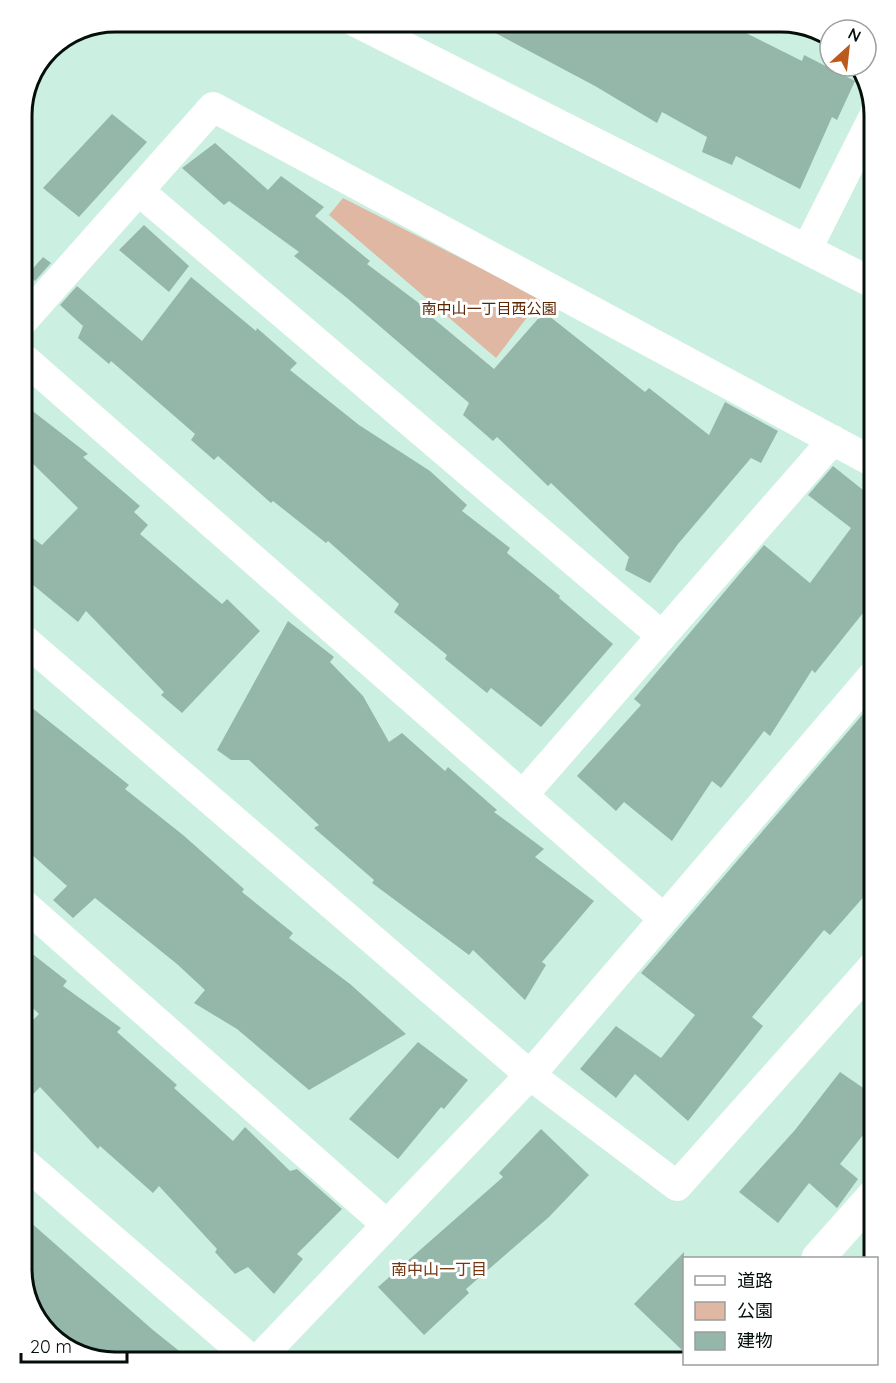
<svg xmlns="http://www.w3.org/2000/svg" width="896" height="1383" font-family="Quicksand,'Noto Sans JP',sans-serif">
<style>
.green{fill:#dfb7a3}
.building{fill:#95b7aa}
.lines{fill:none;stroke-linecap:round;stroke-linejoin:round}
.street{stroke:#fff;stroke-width:30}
.secondary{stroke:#fff;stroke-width:33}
.labels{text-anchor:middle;stroke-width:6;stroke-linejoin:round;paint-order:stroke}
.park-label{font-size:15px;fill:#5b2500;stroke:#fff}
.neighbourhood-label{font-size:16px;fill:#73360f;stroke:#fff}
.rim{fill:none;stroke:#040f0b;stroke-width:3}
</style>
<rect width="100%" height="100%" fill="#cbefe0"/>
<path class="green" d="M 343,198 L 541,299 L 496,358 L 329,215 Z"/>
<path class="building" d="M 473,21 L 722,21 L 802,61 L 804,55 L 855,81 L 837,120 L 832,117 L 800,189 L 736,156 L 732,165 L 702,152 L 707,137 L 662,112 L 657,123 L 595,86 Z
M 112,114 L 147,142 L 79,217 L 43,188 Z
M 215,143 L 268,190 L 281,176 L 324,207 L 315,216 L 370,261 L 367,264 L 424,307 L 422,309 L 494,369 L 544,312 L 645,392 L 649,388 L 709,435 L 725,402 L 778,431 L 761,463 L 751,458 L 678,544 L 650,583 L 625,570 L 629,557 L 551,483 L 548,486 L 497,437 L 493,441 L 463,415 L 469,403 L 347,298 L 294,256 L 299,252 L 229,201 L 224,205 L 182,168 Z
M 144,225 L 189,266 L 169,292 L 119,250 Z
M 43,257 L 51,263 L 35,281 L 28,274 Z
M 191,277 L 256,331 L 257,328 L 297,363 L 290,370 L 359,425 L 430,471 L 467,505 L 462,511 L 510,548 L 507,553 L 560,596 L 559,598 L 613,644 L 541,727 L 491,688 L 487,693 L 445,659 L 447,655 L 394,612 L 399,604 L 328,541 L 326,543 L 273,501 L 271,503 L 218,456 L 214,460 L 191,440 L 195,434 L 111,361 L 109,364 L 78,338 L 83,326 L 60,305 L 77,286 L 142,341 Z
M 21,402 L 88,454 L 83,457 L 140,506 L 134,512 L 148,525 L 140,534 L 222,604 L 227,599 L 260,631 L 182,713 L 161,695 L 164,692 L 86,611 L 78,622 L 21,575 L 21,529 L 42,545 L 78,508 L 21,452 Z
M 833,466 L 873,498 L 875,496 L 875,622 L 863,613 L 815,673 L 812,670 L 770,736 L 764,731 L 721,788 L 712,781 L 672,841 L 624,802 L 616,811 L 577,776 L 641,705 L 634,699 L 764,545 L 810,583 L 851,528 L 808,495 Z
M 288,621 L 334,657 L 330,662 L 363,696 L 389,742 L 402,733 L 445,771 L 448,767 L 497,810 L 494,812 L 544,849 L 535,857 L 594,901 L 542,962 L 546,965 L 525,1000 L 473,950 L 469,955 L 372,883 L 374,880 L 314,828 L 319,825 L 249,760 L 231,760 L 217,750 Z
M 21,699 L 129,785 L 125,789 L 183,835 L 244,889 L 242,892 L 293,933 L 289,938 L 350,984 L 406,1034 L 309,1090 L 237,1029 L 194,1003 L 205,990 L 177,964 L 95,898 L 73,918 L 53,900 L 67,886 L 21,845 Z
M 875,700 L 875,884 L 830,935 L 824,930 L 752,1017 L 763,1026 L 688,1121 L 635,1074 L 616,1098 L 580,1069 L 616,1026 L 661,1058 L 695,1015 L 641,973 Z
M 21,945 L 67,981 L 63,986 L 121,1028 L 117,1032 L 177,1085 L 174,1088 L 233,1141 L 245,1127 L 290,1171 L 297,1169 L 342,1209 L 297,1254 L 303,1259 L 274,1294 L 248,1267 L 235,1274 L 215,1252 L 217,1249 L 159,1186 L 153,1193 L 100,1146 L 98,1149 L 40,1087 L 21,1107 L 21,1032 L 39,1014 L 21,997 Z
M 418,1042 L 468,1080 L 444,1109 L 441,1107 L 398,1159 L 349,1119 Z
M 840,1072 L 875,1096 L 875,1120 L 840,1164 L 858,1179 L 837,1208 L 809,1183 L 778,1223 L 739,1192 L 795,1130 Z
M 541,1129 L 589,1175 L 549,1217 L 466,1289 L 469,1293 L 424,1335 L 378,1287 L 503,1177 L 499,1173 Z
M 21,1214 L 153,1330 L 193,1362 L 109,1362 L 63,1346 L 31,1310 L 21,1268 Z
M 684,1252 L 684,1352 L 634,1304 Z"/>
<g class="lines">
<path class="street" d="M 354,21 L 875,284
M 139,191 L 662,636
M 807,249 L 875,114
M 21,323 L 213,107 L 875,463
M 21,356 L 663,918
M 21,637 L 530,1075 L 677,1186 L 875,964
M 523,795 L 833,440
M 21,902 L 387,1225
M 21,1160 L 254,1362
M 256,1362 L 530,1075 L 875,673"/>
<path class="secondary" d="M 818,1258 L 875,1194"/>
</g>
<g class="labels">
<g class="park-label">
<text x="489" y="314">南中山一丁目西公園</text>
</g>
<g class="neighbourhood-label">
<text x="439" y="1275">南中山一丁目</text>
</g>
</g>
<path d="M0 0H896V1383H0ZM115 32H781A83 83 0 0 1 864 115V1269A83 83 0 0 1 781 1352H115A83 83 0 0 1 32 1269V115A83 83 0 0 1 115 32Z" fill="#fff" fill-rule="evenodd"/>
<path class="rim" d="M115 32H781A83 83 0 0 1 864 115V1269A83 83 0 0 1 781 1352H115A83 83 0 0 1 32 1269V115A83 83 0 0 1 115 32Z"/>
<rect x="683" y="1257" width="195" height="108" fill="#ffffff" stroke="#9b9f9d" stroke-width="1.5"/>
<rect x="695" y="1276" width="30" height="9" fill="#ffffff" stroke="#9b9f9d" stroke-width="1.5"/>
<text x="737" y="1287" font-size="18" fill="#040f0b">道路</text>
<rect x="695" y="1302" width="30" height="18" fill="#dfb7a3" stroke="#9b9f9d" stroke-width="1.5"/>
<text x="737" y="1317" font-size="18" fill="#040f0b">公園</text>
<rect x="695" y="1332" width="30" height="18" fill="#95b7aa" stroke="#9b9f9d" stroke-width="1.5"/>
<text x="737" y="1347" font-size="18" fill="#040f0b">建物</text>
<g transform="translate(848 48) rotate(27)"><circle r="28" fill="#ffffff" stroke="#9b9f9d" stroke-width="1.5"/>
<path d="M0-4.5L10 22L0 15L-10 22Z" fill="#bb5a1b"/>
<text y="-9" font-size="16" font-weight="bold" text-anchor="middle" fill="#040f0b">N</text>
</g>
<path d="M21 1353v9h106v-9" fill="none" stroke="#040f0b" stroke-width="3"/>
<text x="30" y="1353" font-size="18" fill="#040f0b" stroke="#ffffff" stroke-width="4.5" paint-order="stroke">20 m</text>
</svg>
